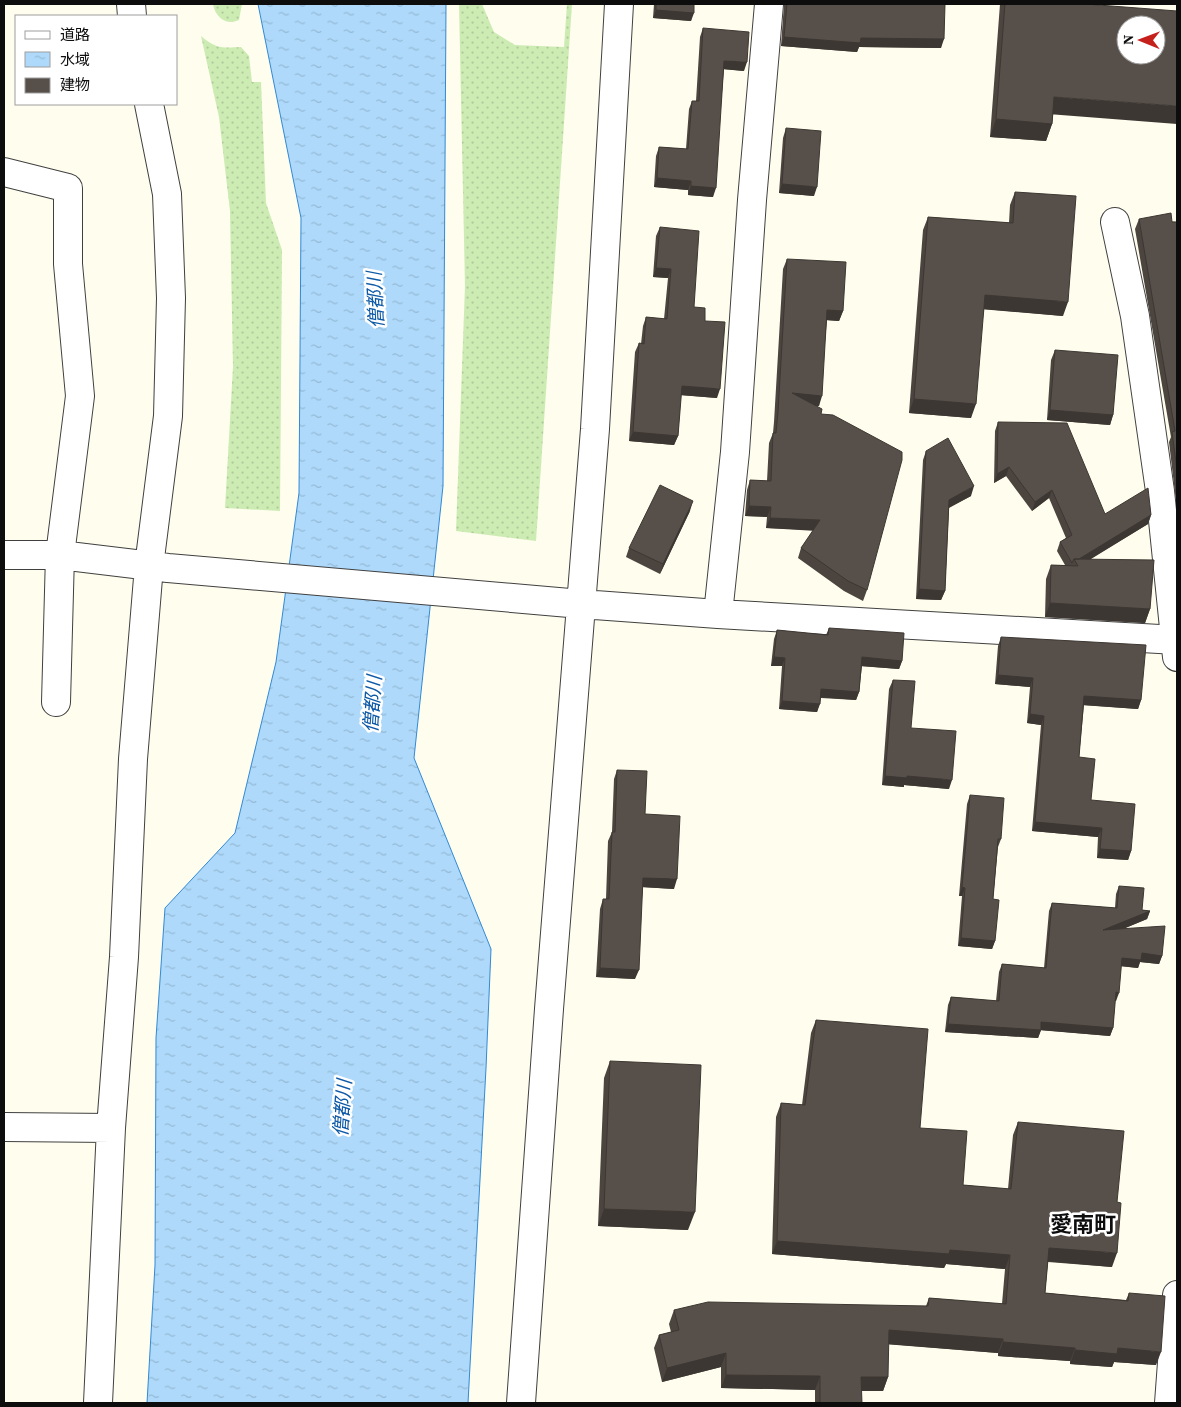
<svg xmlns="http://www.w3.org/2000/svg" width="1181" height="1407" font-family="'Source Serif 4','Noto Sans JP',serif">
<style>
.grass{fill:url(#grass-dots)}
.water{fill:url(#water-ripples);stroke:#3189d6}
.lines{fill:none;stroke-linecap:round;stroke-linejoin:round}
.minor-casing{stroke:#404040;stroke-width:30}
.minor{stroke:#fff;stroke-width:28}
.wall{fill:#4b443f}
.shaded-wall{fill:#3d3733}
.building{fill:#574f49;stroke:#3d3733;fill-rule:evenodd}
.labels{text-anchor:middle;stroke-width:5;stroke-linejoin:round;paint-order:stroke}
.water-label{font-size:19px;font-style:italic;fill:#0e5aa7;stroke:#fff}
.district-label{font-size:22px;font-weight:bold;fill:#0d0d0d;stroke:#fff}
</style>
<defs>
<pattern id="grass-dots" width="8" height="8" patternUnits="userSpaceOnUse" patternTransform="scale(1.25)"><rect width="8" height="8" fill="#cdecb4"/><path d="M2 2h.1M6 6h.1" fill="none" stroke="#afc99a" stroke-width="1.8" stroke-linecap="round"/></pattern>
<pattern id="water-ripples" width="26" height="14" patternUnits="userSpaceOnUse" patternTransform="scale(1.25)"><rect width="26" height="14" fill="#aed9fa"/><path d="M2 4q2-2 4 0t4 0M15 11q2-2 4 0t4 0" fill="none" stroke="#94b9d5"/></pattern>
</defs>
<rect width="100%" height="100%" fill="#fffded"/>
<path class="grass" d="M 213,4 L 242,4 L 239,20 C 236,21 233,22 230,22 C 221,22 214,12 213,4 Z
M 459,4 L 482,4 L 494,32 L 515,45 L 564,47 L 567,4 L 572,4 L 536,541 L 456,531 L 465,286 Z
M 201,36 C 216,49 222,48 241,47 L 249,56 L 252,82 L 261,82 L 266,203 L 282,250 L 280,511 L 225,508 L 233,367 L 230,211 L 219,117 Z"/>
<path class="water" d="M 258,4 L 446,4 L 443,486 L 414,758 L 491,949 L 486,1068 L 468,1403 L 147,1403 L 155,1265 L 156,1038 L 165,908 L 235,833 L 276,662 L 299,493 L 301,218 Z"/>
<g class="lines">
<defs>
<path id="minor" d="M 131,4 L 132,16
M 4,172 L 68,188 L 68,264 L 80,396 L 60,555 L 56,702
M 1115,222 L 1135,316 L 1160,491 L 1177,657
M 4,555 L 60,555 L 168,568 L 581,604 L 718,614 L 1177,640
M 718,614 L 735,452 L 752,200 L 769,4
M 4,1127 L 111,1128
M 98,1403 L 111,1128 L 124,957 L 133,759 L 149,566 L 168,416 L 171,298 L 167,194 L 149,104
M 521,1403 L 549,1009 L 595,429 L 619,4
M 1169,1403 L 1177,1295"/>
</defs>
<use href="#minor" class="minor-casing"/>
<use href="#minor" class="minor"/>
</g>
<path class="wall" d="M 654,4 L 694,4 L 691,21 L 653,18 Z
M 784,4 L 945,4 L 941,48 L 859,47 L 857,52 L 781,46 Z
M 1000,4 L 1085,4 L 1053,115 L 1052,124 L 1046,141 L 990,137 Z
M 703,28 L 744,71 L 724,69 L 713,197 L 688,195 L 688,190 L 654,187 L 656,156 L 659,147 L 686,149 L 689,109 L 692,101 L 696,101 L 700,37 Z
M 786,128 L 814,196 L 779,193 L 783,138 Z
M 1015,192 L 1063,316 L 984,309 L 971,418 L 909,413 L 923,230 L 928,217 L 1009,223 L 1010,205 Z
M 1139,219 L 1177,222 L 1177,510 L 1169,442 L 1171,437 L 1135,229 Z
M 660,227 L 694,307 L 705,321 L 717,398 L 681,395 L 678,436 L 674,445 L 629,441 L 635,352 L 639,343 L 641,344 L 643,326 L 646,317 L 664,319 L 668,278 L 653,277 L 656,236 Z
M 787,259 L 843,311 L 839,321 L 827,320 L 819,406 L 815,406 L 821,414 L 867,590 L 863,601 L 844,591 L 798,558 L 801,548 L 814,530 L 766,528 L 767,517 L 745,516 L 747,490 L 750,480 L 767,481 L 769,443 L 773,433 L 774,422 L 783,269 Z
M 1055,350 L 1113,415 L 1110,425 L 1047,420 L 1051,360 Z
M 998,422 L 1105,514 L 1151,515 L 1148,524 L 1090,559 L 1150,609 L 1145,623 L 1045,617 L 1046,579 L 1051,565 L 1065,565 L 1057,551 L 1060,542 L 1066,538 L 1049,498 L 1032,511 L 1006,476 L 994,483 L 995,431 Z
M 926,451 L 971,496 L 949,508 L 945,591 L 941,600 L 916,599 L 923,460 Z
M 690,511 L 660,574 L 626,557 L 629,548 Z
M 829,628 L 902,661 L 899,669 L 862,666 L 859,692 L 856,700 L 821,698 L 817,712 L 779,709 L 782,666 L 771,666 L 774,639 L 777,630 L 826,635 Z
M 1001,637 L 1141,700 L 1138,709 L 1084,705 L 1079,757 L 1091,800 L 1131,851 L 1128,860 L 1097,858 L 1098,837 L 1032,831 L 1041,725 L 1027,723 L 1030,687 L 995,684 L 998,646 Z
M 893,680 L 911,728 L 949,789 L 904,785 L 904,787 L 882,785 L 889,689 Z
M 617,770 L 645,814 L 674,889 L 643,887 L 635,979 L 596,977 L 600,909 L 603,899 L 606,899 L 608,841 L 612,832 L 614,779 Z
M 970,795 L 1001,839 L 998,847 L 993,899 L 995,941 L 992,949 L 958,946 L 962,896 L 959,896 L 967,804 Z
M 1119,886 L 1142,910 L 1150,911 L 1147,919 L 1123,929 L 1162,956 L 1159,964 L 1140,962 L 1138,968 L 1121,966 L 1116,1001 L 1115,1001 L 1113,1028 L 1110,1036 L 1041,1030 L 1038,1038 L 945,1032 L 948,1005 L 951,997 L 996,1001 L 999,972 L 1002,964 L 1044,968 L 1049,911 L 1052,903 L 1115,908 L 1116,894 Z
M 816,1020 L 920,1128 L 963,1185 L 1008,1189 L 1013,1135 L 1018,1122 L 1112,1267 L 1048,1262 L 1045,1293 L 1126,1300 L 1129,1293 L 1156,1365 L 1114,1362 L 1112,1367 L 1070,1364 L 1070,1361 L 998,1356 L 998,1353 L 888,1344 L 888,1377 L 883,1391 L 861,1391 L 862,1403 L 815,1403 L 815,1390 L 721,1388 L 721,1367 L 662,1382 L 654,1348 L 659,1335 L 671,1332 L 669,1324 L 674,1310 L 926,1306 L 929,1298 L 1002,1304 L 1005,1269 L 946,1264 L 944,1268 L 772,1254 L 776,1117 L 781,1103 L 802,1105 L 811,1033 Z
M 610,1061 L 688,1230 L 598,1226 L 604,1078 Z"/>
<path class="shaded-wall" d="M 656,10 L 694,13 L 691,21 L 653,18 Z
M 784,37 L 861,38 L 944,39 L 941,48 L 859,47 L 857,52 L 781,46 Z
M 724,61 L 747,62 L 744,71 L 721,69 Z
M 1054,97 L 1177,106 L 1177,124 L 1048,114 Z
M 996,119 L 1052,124 L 1046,141 L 990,137 Z
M 657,178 L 691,181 L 688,190 L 654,187 Z
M 782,184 L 817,187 L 814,196 L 779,193 Z
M 691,186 L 716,188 L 713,197 L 688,195 Z
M 656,268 L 671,269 L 668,278 L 653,277 Z
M 985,295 L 1068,302 L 1063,316 L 980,309 Z
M 827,310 L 843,311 L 839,321 L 824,320 Z
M 682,386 L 720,389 L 717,398 L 679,395 Z
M 792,393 L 822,396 L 819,406 L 789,404 Z
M 914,399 L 976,404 L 971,418 L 909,413 Z
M 1050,410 L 1113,415 L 1110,425 L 1047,420 Z
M 633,432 L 678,436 L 674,445 L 629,441 Z
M 1009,467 L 1006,476 L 994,483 L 997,474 Z
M 974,486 L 971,496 L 946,509 L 949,500 Z
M 1052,490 L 1049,498 L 1032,511 L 1035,502 Z
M 693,501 L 690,511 L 660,574 L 663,564 Z
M 749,506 L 771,507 L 767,517 L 745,516 Z
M 1151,515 L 1148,524 L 1078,567 L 1078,566 L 1076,561 Z
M 770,518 L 820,520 L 817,531 L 766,528 Z
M 919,589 L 945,591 L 941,600 L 916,599 Z
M 1050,603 L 1150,609 L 1145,623 L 1045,617 Z
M 774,657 L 785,658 L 782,666 L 771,666 Z
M 862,657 L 902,661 L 899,669 L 859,666 Z
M 998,675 L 1033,678 L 1030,687 L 995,684 Z
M 821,689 L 859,692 L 856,700 L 818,697 Z
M 1084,696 L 1141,700 L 1138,709 L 1081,705 Z
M 782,701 L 820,704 L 817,712 L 779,709 Z
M 1030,714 L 1044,716 L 1041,725 L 1027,723 Z
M 885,776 L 907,776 L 952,780 L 949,789 L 904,785 L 904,787 L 882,785 Z
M 1035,822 L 1102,828 L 1098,837 L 1032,831 Z
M 1100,849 L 1131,851 L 1128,860 L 1097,858 Z
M 643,878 L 677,879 L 674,889 L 640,887 Z
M 962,887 L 965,888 L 962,896 L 959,896 Z
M 1150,911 L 1147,919 L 1101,938 L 1103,930 Z
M 961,938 L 995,941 L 992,949 L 958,946 Z
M 1142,953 L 1162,956 L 1159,964 L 1140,962 L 1138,968 L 1119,966 L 1122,958 Z
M 600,968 L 639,970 L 635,979 L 596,977 Z
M 1116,992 L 1119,993 L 1116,1001 L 1113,1000 Z
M 1041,1022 L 1113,1028 L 1110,1036 L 1038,1030 Z
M 948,1024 L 1041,1030 L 1038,1038 L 945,1032 Z
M 604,1209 L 695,1212 L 688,1230 L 598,1226 Z
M 777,1241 L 950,1250 L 1010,1255 L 1005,1269 L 946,1264 L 944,1268 L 772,1254 Z
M 1049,1248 L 1117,1253 L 1112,1267 L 1044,1261 Z
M 889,1330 L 1003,1339 L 998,1353 L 884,1344 Z
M 1003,1342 L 1075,1348 L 1070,1361 L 998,1356 Z
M 1118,1348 L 1161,1352 L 1156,1365 L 1114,1362 L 1112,1367 L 1070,1364 L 1075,1350 Z
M 726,1353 L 721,1367 L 662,1382 L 667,1368 Z
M 726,1375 L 820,1376 L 815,1390 L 721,1388 Z
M 861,1377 L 888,1377 L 883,1391 L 856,1391 Z"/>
<path class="building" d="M 656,4 L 694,4 L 694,13 L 656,10 Z
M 787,4 L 945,4 L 944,39 L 861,38 L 860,43 L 784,37 Z
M 1005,4 L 1085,4 L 1177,11 L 1177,106 L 1054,97 L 1052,124 L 996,119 ZM 1126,25 L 1156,25 L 1156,55 L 1126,55 Z
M 703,28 L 749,32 L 747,62 L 724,61 L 716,188 L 691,186 L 691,181 L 657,178 L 659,147 L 688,149 L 692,101 L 699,101 Z
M 786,128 L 821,131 L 817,187 L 782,184 Z
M 1015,192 L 1076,196 L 1068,302 L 985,295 L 976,404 L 914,399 L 928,217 L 1013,223 Z
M 1171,213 L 1172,222 L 1177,222 L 1177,470 L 1172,432 L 1175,431 L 1139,219 Z
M 660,227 L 699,231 L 694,307 L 705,308 L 705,321 L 725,322 L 720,389 L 682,386 L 678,436 L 633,432 L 639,343 L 644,344 L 646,317 L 667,319 L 671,269 L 656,268 Z
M 787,259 L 846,262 L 843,311 L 827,310 L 822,396 L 792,393 L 822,409 L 821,414 L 833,415 L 902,452 L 902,460 L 867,590 L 848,581 L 801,548 L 820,520 L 770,518 L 771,507 L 749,506 L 750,480 L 771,481 L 773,433 L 776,433 L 778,412 Z
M 1055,350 L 1118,355 L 1113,415 L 1050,410 Z
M 998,422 L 1067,423 L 1105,514 L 1148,488 L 1151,515 L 1079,559 L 1074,559 L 1072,563 L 1060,542 L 1072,535 L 1052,490 L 1035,502 L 1009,467 L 997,474 Z
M 948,438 L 974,486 L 949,500 L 945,591 L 919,589 L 926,451 Z
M 660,485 L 693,501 L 663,564 L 629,548 Z
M 1074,559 L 1154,560 L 1150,609 L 1050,603 L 1051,565 L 1078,566 Z
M 829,628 L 904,633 L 902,661 L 862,657 L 859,692 L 821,689 L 820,704 L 782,701 L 785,658 L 774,657 L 777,630 L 828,635 Z
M 1001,637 L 1146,645 L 1141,700 L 1084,696 L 1079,757 L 1095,759 L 1091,800 L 1135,804 L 1131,851 L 1100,849 L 1102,828 L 1035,822 L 1044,716 L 1030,714 L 1033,678 L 998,675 Z
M 893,680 L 915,681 L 911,728 L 956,731 L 952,780 L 907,776 L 907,778 L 885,776 Z
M 617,770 L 647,771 L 645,814 L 680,816 L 677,879 L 643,878 L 639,970 L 600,968 L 603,899 L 609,899 L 612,832 L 615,832 Z
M 970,795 L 1004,798 L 1001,839 L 998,839 L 993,899 L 999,900 L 995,941 L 961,938 L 965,888 L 962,887 Z
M 1119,886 L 1144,888 L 1142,910 L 1150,911 L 1103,930 L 1165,926 L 1162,956 L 1142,953 L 1141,960 L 1122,958 L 1119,993 L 1116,992 L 1113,1028 L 1041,1022 L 1041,1030 L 948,1024 L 951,997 L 999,1001 L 1002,964 L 1046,968 L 1052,903 L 1117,908 Z
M 816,1020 L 928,1029 L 920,1128 L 967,1131 L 963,1185 L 1011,1189 L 1018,1122 L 1124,1131 L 1117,1202 L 1121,1203 L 1117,1253 L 1049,1248 L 1045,1293 L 1128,1301 L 1129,1293 L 1165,1296 L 1161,1352 L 1118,1348 L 1117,1354 L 1075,1350 L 1075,1348 L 1003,1342 L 1003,1339 L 889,1330 L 888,1377 L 861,1377 L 862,1403 L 820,1403 L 820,1376 L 726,1375 L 726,1353 L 667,1368 L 659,1335 L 679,1330 L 674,1310 L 708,1302 L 928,1306 L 929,1298 L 1006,1304 L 1010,1255 L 950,1250 L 949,1254 L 777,1241 L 781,1103 L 805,1105 Z
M 610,1061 L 701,1065 L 695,1212 L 604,1209 Z"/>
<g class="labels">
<g class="water-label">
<text transform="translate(375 300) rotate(-93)" y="7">僧都川</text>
<text transform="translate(372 704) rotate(-86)" y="7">僧都川</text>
<text transform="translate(342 1108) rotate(-86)" y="7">僧都川</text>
</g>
<g class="district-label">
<text x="1083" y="1232">愛南町</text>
</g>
</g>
<rect width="1181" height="1407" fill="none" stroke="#0d0d0d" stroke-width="10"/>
<rect x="15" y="15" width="162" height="90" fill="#ffffff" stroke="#9e9e9e"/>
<rect x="25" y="31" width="25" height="8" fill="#ffffff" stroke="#9e9e9e"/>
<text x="60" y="40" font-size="15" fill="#0d0d0d">道路</text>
<rect x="25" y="52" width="25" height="15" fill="url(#water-ripples)" stroke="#9e9e9e"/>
<text x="60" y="65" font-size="15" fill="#0d0d0d">水域</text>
<rect x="25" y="78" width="25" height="15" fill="#574f49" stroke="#9e9e9e"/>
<text x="60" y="90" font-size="15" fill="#0d0d0d">建物</text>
<g transform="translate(1141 40) rotate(271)"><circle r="24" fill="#ffffff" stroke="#9e9e9e"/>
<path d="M0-4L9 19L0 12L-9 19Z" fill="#c6201c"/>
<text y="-8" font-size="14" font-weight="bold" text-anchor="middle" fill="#0d0d0d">N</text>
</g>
</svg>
